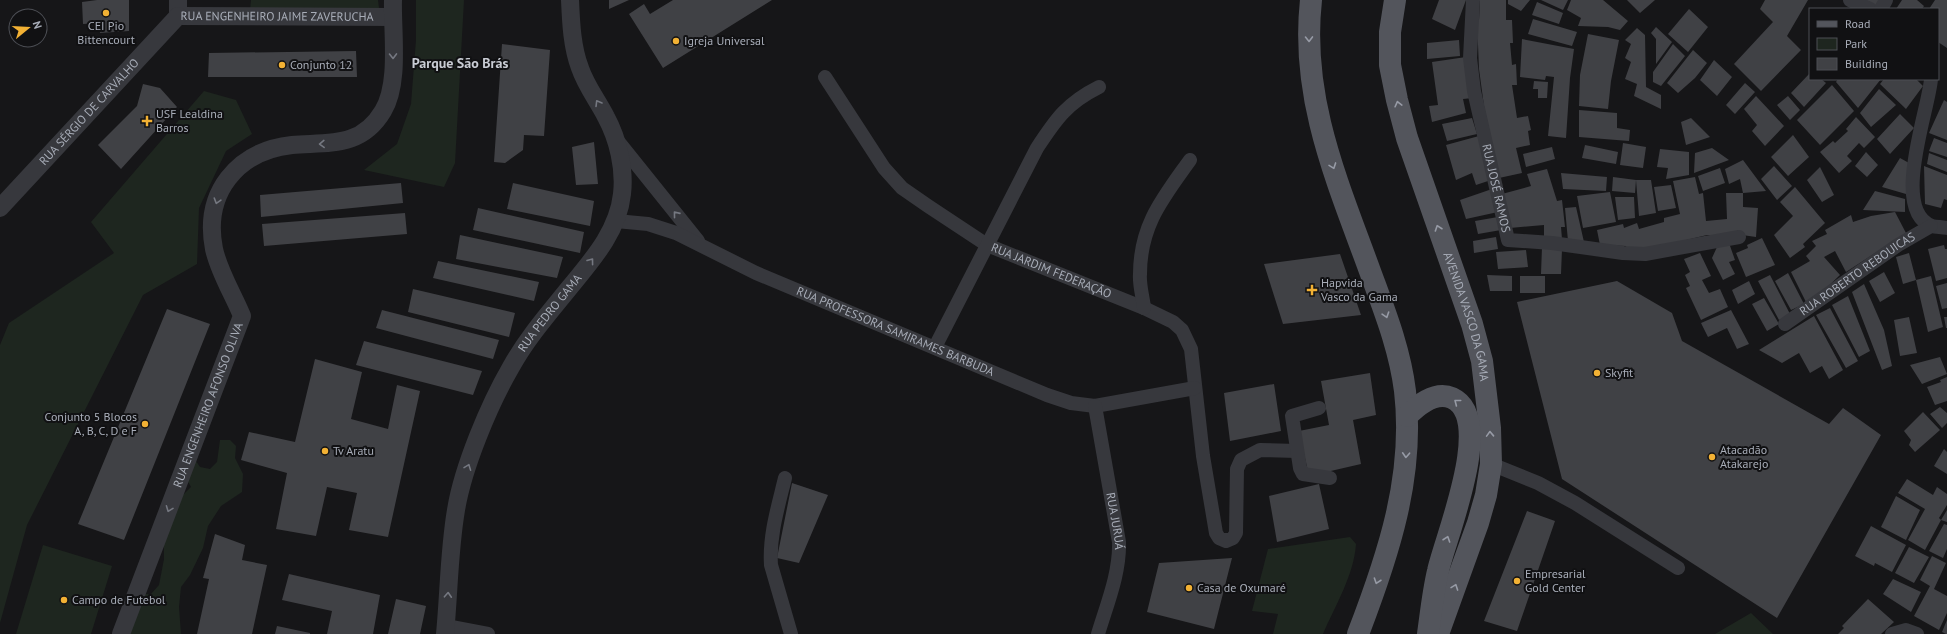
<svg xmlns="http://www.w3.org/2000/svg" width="1947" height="634" font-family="'PT Sans',sans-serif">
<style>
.green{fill:#1e261f}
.building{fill:#404145}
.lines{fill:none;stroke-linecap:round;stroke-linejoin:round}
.minor{stroke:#37383d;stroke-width:14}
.tertiary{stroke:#37383d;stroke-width:18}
.primary{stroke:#53555c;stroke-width:22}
.oneway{stroke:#979ba6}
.oneway2{stroke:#757881}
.poi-dot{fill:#f2b134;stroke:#111113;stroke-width:1.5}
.labels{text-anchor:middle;stroke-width:4;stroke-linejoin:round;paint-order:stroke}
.street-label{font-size:12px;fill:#a8adb8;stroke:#111113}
.poi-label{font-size:12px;fill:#a8adb8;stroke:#111113;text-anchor:start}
.quarter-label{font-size:14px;font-weight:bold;fill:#c9ccd4;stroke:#111113}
</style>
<rect width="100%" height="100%" fill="#161618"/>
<path class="green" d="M 251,0 L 378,0 L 379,8 L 250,10 Z
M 416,0 L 464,0 L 455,163 L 444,187 L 364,170 L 397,144 L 411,104 L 416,40 Z
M 204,91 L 236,100 L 252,134 L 226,151 L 199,208 L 197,264 L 143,295 L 27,525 L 0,623 L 0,345 L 9,323 L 114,253 L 91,222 Z
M 220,440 L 230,440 L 236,446 L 235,458 L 243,474 L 242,492 L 221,506 L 208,526 L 203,548 L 190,575 L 181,587 L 179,607 L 181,634 L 130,634 L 143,594 L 151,594 L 159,585 L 164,559 L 164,541 L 183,495 L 191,487 L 186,478 L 196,461 L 200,467 L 210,469 L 217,462 Z
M 1350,537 L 1356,544 C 1354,575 1335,606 1323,634 L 1273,634 L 1278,614 L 1252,611 L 1268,549 Z
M 43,545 L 112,566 L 91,634 L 16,634 Z
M 1751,613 L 1773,634 L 1715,634 Z"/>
<path class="building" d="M 97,0 L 129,0 L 129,31 L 100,33 L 99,23 L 83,24 L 82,2 Z
M 609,0 L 629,0 L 609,9 Z
M 673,0 L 772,0 L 663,68 L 629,14 L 644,4 L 650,14 Z
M 1439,0 L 1466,0 L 1455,30 L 1432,19 Z
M 1480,0 L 1506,0 L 1506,20 L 1512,20 L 1513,43 L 1510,43 L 1512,65 L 1516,64 L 1517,85 L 1512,85 L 1517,118 L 1528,116 L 1531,130 L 1528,131 L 1530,145 L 1516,148 L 1522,173 L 1499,178 L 1484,106 L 1479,69 L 1477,20 L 1479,20 Z
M 1508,0 L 1530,0 L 1521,11 L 1508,4 Z
M 1541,0 L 1568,0 L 1563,10 Z
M 1571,0 L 1603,0 L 1628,21 L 1620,30 L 1608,27 L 1578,26 L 1581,18 L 1567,10 Z
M 1627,0 L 1655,0 L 1640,13 Z
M 1765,0 L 1808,0 L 1787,36 L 1801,50 L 1761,91 L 1734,64 L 1773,22 L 1760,9 Z
M 1860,0 L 1880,0 L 1876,7 Z
M 1902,0 L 1917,0 L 1924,6 L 1922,9 L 1896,9 Z
M 1935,0 L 1947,0 L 1947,48 L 1938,42 L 1938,9 L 1929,9 Z
M 1537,2 L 1563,13 L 1559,24 L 1532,15 Z
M 1689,9 L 1708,27 L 1688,52 L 1668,34 Z
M 1533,19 L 1577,32 L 1572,46 L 1528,34 Z
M 1656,27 L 1672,42 L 1656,64 L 1656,39 L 1651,33 Z
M 1637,28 L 1645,35 L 1646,87 L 1661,95 L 1661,109 L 1634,96 L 1637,84 L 1625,79 L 1631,62 L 1625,58 L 1631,44 L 1625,40 Z
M 1588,34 L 1619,40 L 1611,81 L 1608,109 L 1579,106 L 1580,75 Z
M 1522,39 L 1574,49 L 1570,78 L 1566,138 L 1548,136 L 1554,77 L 1546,76 L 1545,80 L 1520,77 Z
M 1459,40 L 1460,56 L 1427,59 L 1427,43 Z
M 502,44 L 550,50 L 544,136 L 524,135 L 523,150 L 505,163 L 494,162 Z
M 1673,44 L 1685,56 L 1661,86 L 1653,82 L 1653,72 Z
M 1693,50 L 1707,63 L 1695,78 L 1678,93 L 1667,83 Z
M 356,51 L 357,77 L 208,77 L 209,53 Z
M 1466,57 L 1473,98 L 1463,99 L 1466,113 L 1432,122 L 1429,106 L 1438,105 L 1432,62 Z
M 1714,60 L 1732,77 L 1717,96 L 1700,80 Z
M 1810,73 L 1810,79 L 1821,79 L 1826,83 L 1804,107 L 1791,93 Z
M 1838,79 L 1881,79 L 1858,108 L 1836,82 Z
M 1884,79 L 1916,79 L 1923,86 L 1906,109 L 1880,84 Z
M 1534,81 L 1548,82 L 1547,98 L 1538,98 L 1538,89 L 1533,89 Z
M 1745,83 L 1755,92 L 1735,114 L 1726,105 Z
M 143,84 L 160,88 L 177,107 L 121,169 L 98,145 L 137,106 Z
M 1832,85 L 1854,111 L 1820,145 L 1797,120 Z
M 1879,89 L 1896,105 L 1871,127 L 1860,113 Z
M 1756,96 L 1784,126 L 1765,146 L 1752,131 L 1757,125 L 1744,109 Z
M 1788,96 L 1800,110 L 1790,120 L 1777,105 Z
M 1944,100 L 1947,102 L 1947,140 L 1929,133 Z
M 1579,110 L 1617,113 L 1617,128 L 1630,130 L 1629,141 L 1579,137 Z
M 1900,114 L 1914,128 L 1890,154 L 1877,139 Z
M 1856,117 L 1875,137 L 1864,148 L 1859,143 L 1847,156 L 1852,161 L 1839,173 L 1820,152 L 1833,141 L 1835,143 L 1848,131 L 1846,129 Z
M 1472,118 L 1477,134 L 1447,141 L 1442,124 Z
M 1691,118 L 1710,137 L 1686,145 L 1681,122 Z
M 1793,135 L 1809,157 L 1788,176 L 1771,157 Z
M 1479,136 L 1491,180 L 1476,185 L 1472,173 L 1456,180 L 1446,145 Z
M 1934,138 L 1947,143 L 1947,157 L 1929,151 Z
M 594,142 L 598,184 L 576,185 L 572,147 Z
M 1623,143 L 1646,147 L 1643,168 L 1620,165 Z
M 1585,145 L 1618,152 L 1616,164 L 1582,158 Z
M 1552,147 L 1555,159 L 1526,167 L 1523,154 Z
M 1712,148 L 1729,160 L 1694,173 L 1695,153 Z
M 1660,149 L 1689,152 L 1689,175 L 1666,179 L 1668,168 L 1657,167 Z
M 1866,152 L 1878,165 L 1867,177 L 1855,166 Z
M 1929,153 L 1947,160 L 1947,172 L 1927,164 Z
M 1900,158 L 1909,163 L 1906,194 L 1882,187 Z
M 1743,160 L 1766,191 L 1743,193 L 1740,179 L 1729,184 L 1725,169 Z
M 1774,166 L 1792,186 L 1777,200 L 1761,179 Z
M 1924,166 L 1947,175 L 1947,200 L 1944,199 L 1941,208 L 1925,204 Z
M 1820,167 L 1834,195 L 1822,202 L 1807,180 Z
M 1720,168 L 1725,183 L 1703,191 L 1698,176 Z
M 1547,169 L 1557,201 L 1562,200 L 1565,227 L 1561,227 L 1562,239 L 1544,239 L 1544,225 L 1510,228 L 1502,194 L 1531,186 L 1527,174 Z
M 1561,173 L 1607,177 L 1606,191 L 1563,189 Z
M 1613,177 L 1636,180 L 1651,180 L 1656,213 L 1639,216 L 1636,180 L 1635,193 L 1612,191 Z
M 1695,177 L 1699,194 L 1703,193 L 1706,221 L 1727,219 L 1726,193 L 1743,193 L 1743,207 L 1758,208 L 1756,237 L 1742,235 L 1707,235 L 1628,254 L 1626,246 L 1600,245 L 1597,230 L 1623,224 L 1624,228 L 1637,223 L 1639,229 L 1664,222 L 1664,218 L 1680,214 L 1673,181 Z
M 401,183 L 403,203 L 261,217 L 260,195 Z
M 513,183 L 594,201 L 590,226 L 507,209 Z
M 1671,185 L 1676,208 L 1658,211 L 1654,187 Z
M 1795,187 L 1825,223 L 1803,244 L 1805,247 L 1790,258 L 1774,235 L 1793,216 L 1780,202 Z
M 1492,189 L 1498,212 L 1466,219 L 1460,200 Z
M 1875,191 L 1905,199 L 1905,212 L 1863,210 Z
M 1610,192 L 1616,222 L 1583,228 L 1577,196 Z
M 1615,197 L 1634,197 L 1635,218 L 1618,220 Z
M 1576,207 L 1584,242 L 1568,241 L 1565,208 Z
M 478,208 L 584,232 L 580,253 L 473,230 Z
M 1895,212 L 1906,233 L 1846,272 L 1835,251 L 1824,257 L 1840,275 L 1820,294 L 1806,302 L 1791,272 L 1810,261 L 1806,256 L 1816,246 L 1812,241 L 1827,234 L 1825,230 L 1851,215 L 1853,222 L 1871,216 Z
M 405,213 L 407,234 L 264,246 L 262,224 Z
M 1498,217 L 1501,230 L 1478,234 L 1475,221 Z
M 460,235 L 563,257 L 557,278 L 456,259 Z
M 1496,237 L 1498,249 L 1474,253 L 1473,241 Z
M 1762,238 L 1775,265 L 1746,277 L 1736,253 L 1748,248 L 1747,245 Z
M 1729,243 L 1735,260 L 1729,262 L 1735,274 L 1723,280 L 1712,258 L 1717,247 Z
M 1944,245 L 1945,249 L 1947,249 L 1947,278 L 1936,281 L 1928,249 Z
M 1542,247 L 1562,249 L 1561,274 L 1541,274 Z
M 1526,250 L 1528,267 L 1498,269 L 1496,252 Z
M 1700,253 L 1711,276 L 1702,280 L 1709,293 L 1720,289 L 1728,307 L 1701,320 L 1686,288 L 1690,286 L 1685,275 L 1690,272 L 1684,259 Z
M 1909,253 L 1916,280 L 1903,284 L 1896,257 Z
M 1340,254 L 1361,315 L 1283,324 L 1264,264 Z
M 438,261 L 539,282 L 534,301 L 433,278 Z
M 1884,272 L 1895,293 L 1880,302 L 1869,281 Z
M 1788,273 L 1804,304 L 1791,310 L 1775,281 Z
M 1487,275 L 1512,276 L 1512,291 L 1490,291 Z
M 1770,275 L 1790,314 L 1779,320 L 1758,281 Z
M 1520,276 L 1545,276 L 1545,293 L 1520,293 Z
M 1931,276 L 1943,327 L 1928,332 L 1916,280 Z
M 1617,281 L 1672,313 L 1682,341 L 1829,424 L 1843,408 L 1881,435 L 1777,618 L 1562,479 L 1517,302 Z
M 1749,281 L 1755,294 L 1738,304 L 1732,290 Z
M 1947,283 L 1947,308 L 1942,309 L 1936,286 Z
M 1864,284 L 1884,330 L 1892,366 L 1882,370 L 1852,292 Z
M 413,289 L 515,313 L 509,337 L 408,312 Z
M 1848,296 L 1870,351 L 1859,357 L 1832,305 Z
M 1764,298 L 1779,324 L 1767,331 L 1752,304 Z
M 1830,308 L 1858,361 L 1846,368 L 1816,315 Z
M 167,309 L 210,324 L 124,540 L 78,524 Z
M 382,310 L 499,340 L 493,359 L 376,328 Z
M 1731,310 L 1749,344 L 1737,349 L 1727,328 L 1708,337 L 1701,323 Z
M 1814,316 L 1843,370 L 1829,379 L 1822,366 L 1810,373 L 1799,353 L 1782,363 L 1759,350 Z
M 1909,317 L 1917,353 L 1900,356 L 1894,320 Z
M 1944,317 L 1947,317 L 1947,328 L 1946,328 Z
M 364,341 L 482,371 L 473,395 L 356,365 Z
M 1940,357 L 1947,374 L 1922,384 L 1910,365 Z
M 315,359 L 362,372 L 351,419 L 388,429 L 397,385 L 420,391 L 388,537 L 349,530 L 357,493 L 327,487 L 316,536 L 276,529 L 287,473 L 241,460 L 249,432 L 295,442 Z
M 1370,373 L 1376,415 L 1353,420 L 1361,464 L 1309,476 L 1299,431 L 1329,425 L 1321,381 Z
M 1947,377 L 1947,401 L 1935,405 L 1927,387 L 1941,382 L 1940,380 Z
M 1274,384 L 1281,431 L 1230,441 L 1224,393 Z
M 1940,407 L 1947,413 L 1947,423 L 1942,428 L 1930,414 Z
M 1923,412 L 1940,430 L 1915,452 L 1909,445 L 1911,440 L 1904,431 Z
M 1944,449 L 1947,452 L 1947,474 L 1934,466 Z
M 1907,479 L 1933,495 L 1937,487 L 1947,494 L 1947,505 L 1939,518 L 1941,520 L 1925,550 L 1908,540 L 1925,509 L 1898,493 Z
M 792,483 L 828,495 L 799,563 L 777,558 Z
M 1319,484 L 1329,529 L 1277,542 L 1269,496 Z
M 1896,496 L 1920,510 L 1906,540 L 1881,527 Z
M 1947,510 L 1947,522 L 1941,520 Z
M 1527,511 L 1555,521 L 1517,631 L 1484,621 Z
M 1944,524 L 1947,525 L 1947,549 L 1943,558 L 1929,551 Z
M 1871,526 L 1906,545 L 1892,572 L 1875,563 L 1874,566 L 1855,556 Z
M 215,534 L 245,545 L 242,560 L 267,565 L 252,634 L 197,634 L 209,579 L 203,578 Z
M 1909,547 L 1929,557 L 1914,583 L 1895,573 Z
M 1932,556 L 1946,563 L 1934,589 L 1947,596 L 1947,613 L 1939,630 L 1914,616 L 1930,586 L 1920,580 Z
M 1232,558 L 1214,629 L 1147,612 L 1159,563 Z
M 289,574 L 380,595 L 373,634 L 327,634 L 332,611 L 282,600 Z
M 1893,579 L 1921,592 L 1911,612 L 1883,594 Z
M 396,599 L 426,606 L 420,634 L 388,634 Z
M 1868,599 L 1894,622 L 1881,634 L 1838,634 L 1844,628 L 1842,626 Z
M 1947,620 L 1947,634 L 1946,634 L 1942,632 Z
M 277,626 L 310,633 L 310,634 L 275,634 Z"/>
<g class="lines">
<g class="minor">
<path id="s1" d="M 1473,0 L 1470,58 L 1474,91 L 1508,240 L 1552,243 L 1623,253 L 1645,254 L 1739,237"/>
<path d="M 1850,0 L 1870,9"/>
<path d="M 1881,9 L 1886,0"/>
<path id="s2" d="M 825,77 L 884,168 L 902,188 L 928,206 L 987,245 L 1144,308 L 1173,322 L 1182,330 L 1191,349 L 1203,456 L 1216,533 L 1219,538 L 1226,541 L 1233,538 L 1236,533 L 1237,469 L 1241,460 L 1260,450 L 1297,451"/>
<path d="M 1931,79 C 1929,109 1890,211 1932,226 C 1936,227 1942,227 1947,228"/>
<path d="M 617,140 L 698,241"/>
<path id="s3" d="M 616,221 L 648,224 L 676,233 L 756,273 L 1047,395 L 1071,403 L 1095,406 L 1195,388"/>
<path d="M 1144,308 C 1143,297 1139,285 1140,274 C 1140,225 1163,198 1190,160"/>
<path id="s4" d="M 1785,324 L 1898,245 L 1931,226"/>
<path d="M 935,347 L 1037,148 C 1056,119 1067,103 1099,87"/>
<path id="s5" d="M 1095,406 L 1119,542 C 1120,573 1107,604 1098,634"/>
<path d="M 1319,408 L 1292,416 L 1300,468 L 1303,474 L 1330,478"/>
<path d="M 1491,464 L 1538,483 L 1575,503 L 1678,568"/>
<path d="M 785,478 C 778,507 769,536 771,565 L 791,634"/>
<path d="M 446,626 L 488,634"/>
<path d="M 1892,634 L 1906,630 L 1917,634"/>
</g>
<g class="tertiary">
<path d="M 178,0 L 178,16"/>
<path id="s6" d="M 178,16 L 392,17"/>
<path id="s7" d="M 0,208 L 178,16"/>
<path id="s8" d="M 121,634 L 242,316 C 233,294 219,272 214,249 C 203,193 237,151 292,145 C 329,142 361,148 383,111 C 400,83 392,32 393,0"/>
<path id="s9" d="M 445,634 C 449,593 449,551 456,510 C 463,467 489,405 511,367 C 527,338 549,313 570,287 C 593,259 618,231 622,194 C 625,169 618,139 606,117 C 598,101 586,86 580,68 C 572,47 571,23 570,0"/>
</g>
<g class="primary">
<path d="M 1311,0 C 1300,99 1338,183 1371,274 C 1385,312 1400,350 1405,391 C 1415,476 1388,556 1358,634"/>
<path id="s10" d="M 1395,0 L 1390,32 L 1390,65 L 1397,100 L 1407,138 L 1472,324 L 1482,361 L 1490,428 L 1491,464 L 1486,495 L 1478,523 L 1438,634"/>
<path d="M 1407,416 C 1418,405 1436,391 1452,398 C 1496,418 1445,538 1438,571 C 1433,592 1431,613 1428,634"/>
</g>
</g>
<defs><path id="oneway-chevron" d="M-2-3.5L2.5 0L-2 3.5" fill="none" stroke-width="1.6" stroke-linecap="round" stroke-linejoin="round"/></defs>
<g class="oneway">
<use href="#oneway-chevron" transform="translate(1309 39) rotate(89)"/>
<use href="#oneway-chevron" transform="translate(1398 104) rotate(-104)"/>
<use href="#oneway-chevron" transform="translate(1333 166) rotate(70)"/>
<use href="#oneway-chevron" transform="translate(1438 228) rotate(-109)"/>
<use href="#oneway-chevron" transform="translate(1386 315) rotate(72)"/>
<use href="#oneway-chevron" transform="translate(1457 402) rotate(-142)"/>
<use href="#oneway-chevron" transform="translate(1490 434) rotate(-92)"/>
<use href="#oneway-chevron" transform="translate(1406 455) rotate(93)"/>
<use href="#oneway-chevron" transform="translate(1447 539) rotate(-71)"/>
<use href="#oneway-chevron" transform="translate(1377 581) rotate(109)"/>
<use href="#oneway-chevron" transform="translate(1455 587) rotate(-70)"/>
</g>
<g class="oneway2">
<use href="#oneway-chevron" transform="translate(393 56) rotate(89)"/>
<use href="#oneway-chevron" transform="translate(598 103) rotate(-121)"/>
<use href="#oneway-chevron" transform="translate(322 144) rotate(178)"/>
<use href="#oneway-chevron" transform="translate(217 201) rotate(107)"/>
<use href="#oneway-chevron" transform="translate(676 214) rotate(-129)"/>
<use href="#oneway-chevron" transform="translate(591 261) rotate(-53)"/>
<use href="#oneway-chevron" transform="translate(468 467) rotate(-69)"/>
<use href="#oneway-chevron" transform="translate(169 509) rotate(111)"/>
<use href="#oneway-chevron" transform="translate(448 595) rotate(-87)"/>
</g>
<g class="poi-dot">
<circle cx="106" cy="13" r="4"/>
<circle cx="676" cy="41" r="4"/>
<circle cx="282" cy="65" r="4"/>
<path d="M145 115h4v4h4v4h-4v4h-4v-4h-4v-4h4z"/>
<path d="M1310 284h4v4h4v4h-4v4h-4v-4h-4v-4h4z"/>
<circle cx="1597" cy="373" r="4"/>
<circle cx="145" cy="424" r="4"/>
<circle cx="325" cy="451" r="4"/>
<circle cx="1712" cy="457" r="4"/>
<circle cx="1517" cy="581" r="4"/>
<circle cx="1189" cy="588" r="4"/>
<circle cx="64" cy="600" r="4"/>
</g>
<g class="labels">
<g class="street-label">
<text dy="4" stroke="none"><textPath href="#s6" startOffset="99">RUA ENGENHEIRO JAIME ZAVERUCHA</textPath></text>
<text dy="4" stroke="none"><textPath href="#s7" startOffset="131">RUA SÉRGIO DE CARVALHO</textPath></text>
<text dy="4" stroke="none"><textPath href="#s1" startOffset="191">RUA JOSÉ RAMOS</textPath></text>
<text dy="4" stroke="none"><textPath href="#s2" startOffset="307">RUA JARDIM FEDERAÇÃO</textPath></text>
<text dy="4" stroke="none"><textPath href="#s4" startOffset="88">RUA ROBERTO REBOUICAS</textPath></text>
<text dy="4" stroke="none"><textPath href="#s9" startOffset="345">RUA PEDRO GAMA</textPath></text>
<text dy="4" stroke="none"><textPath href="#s10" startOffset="329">AVENIDA VASCO DA GAMA</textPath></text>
<text dy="4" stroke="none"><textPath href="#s3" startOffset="302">RUA PROFESSORA SAMIRAMES BARBUDA</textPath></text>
<text dy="4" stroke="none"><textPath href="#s8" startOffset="245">RUA ENGENHEIRO AFONSO OLIVA</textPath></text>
<text dy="4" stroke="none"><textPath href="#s5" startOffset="117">RUA JURUÁ</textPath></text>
</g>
<g class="poi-label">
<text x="106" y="30" text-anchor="middle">CEI Pio<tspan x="106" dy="14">Bittencourt</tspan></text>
<text x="684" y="45">Igreja Universal</text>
<text x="290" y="69">Conjunto 12</text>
<text x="156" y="118">USF Lealdina<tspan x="156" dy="14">Barros</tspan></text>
<text x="1321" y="287">Hapvida<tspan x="1321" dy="14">Vasco da Gama</tspan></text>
<text x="1605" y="377">Skyfit</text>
<text x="137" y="421" text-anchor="end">Conjunto 5 Blocos<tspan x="137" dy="14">A, B, C, D e F</tspan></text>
<text x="1720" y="454">Atacadão<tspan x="1720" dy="14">Atakarejo</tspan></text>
<text x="333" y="455">Tv Aratu</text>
<text x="1525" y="578">Empresarial<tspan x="1525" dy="14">Gold Center</tspan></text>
<text x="1197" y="592">Casa de Oxumaré</text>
<text x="72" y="604">Campo de Futebol</text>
</g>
<g class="quarter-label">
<text x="460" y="68">Parque São Brás</text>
</g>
</g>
<rect x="1809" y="8" width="130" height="72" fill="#111113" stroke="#4d4f55"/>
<rect x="1817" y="21" width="20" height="6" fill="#53555c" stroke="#4d4f55"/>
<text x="1845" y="28" font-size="12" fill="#a8adb8">Road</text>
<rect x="1817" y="38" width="20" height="12" fill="#1e261f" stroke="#4d4f55"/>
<text x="1845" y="48" font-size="12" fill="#a8adb8">Park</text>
<rect x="1817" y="58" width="20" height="12" fill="#404145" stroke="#4d4f55"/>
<text x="1845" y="68" font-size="12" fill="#a8adb8">Building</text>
<g transform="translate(28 28) rotate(72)"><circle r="19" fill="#111113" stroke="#4d4f55"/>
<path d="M0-3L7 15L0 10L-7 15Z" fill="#f2b134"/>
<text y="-6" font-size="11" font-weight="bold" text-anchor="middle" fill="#a8adb8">N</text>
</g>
</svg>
